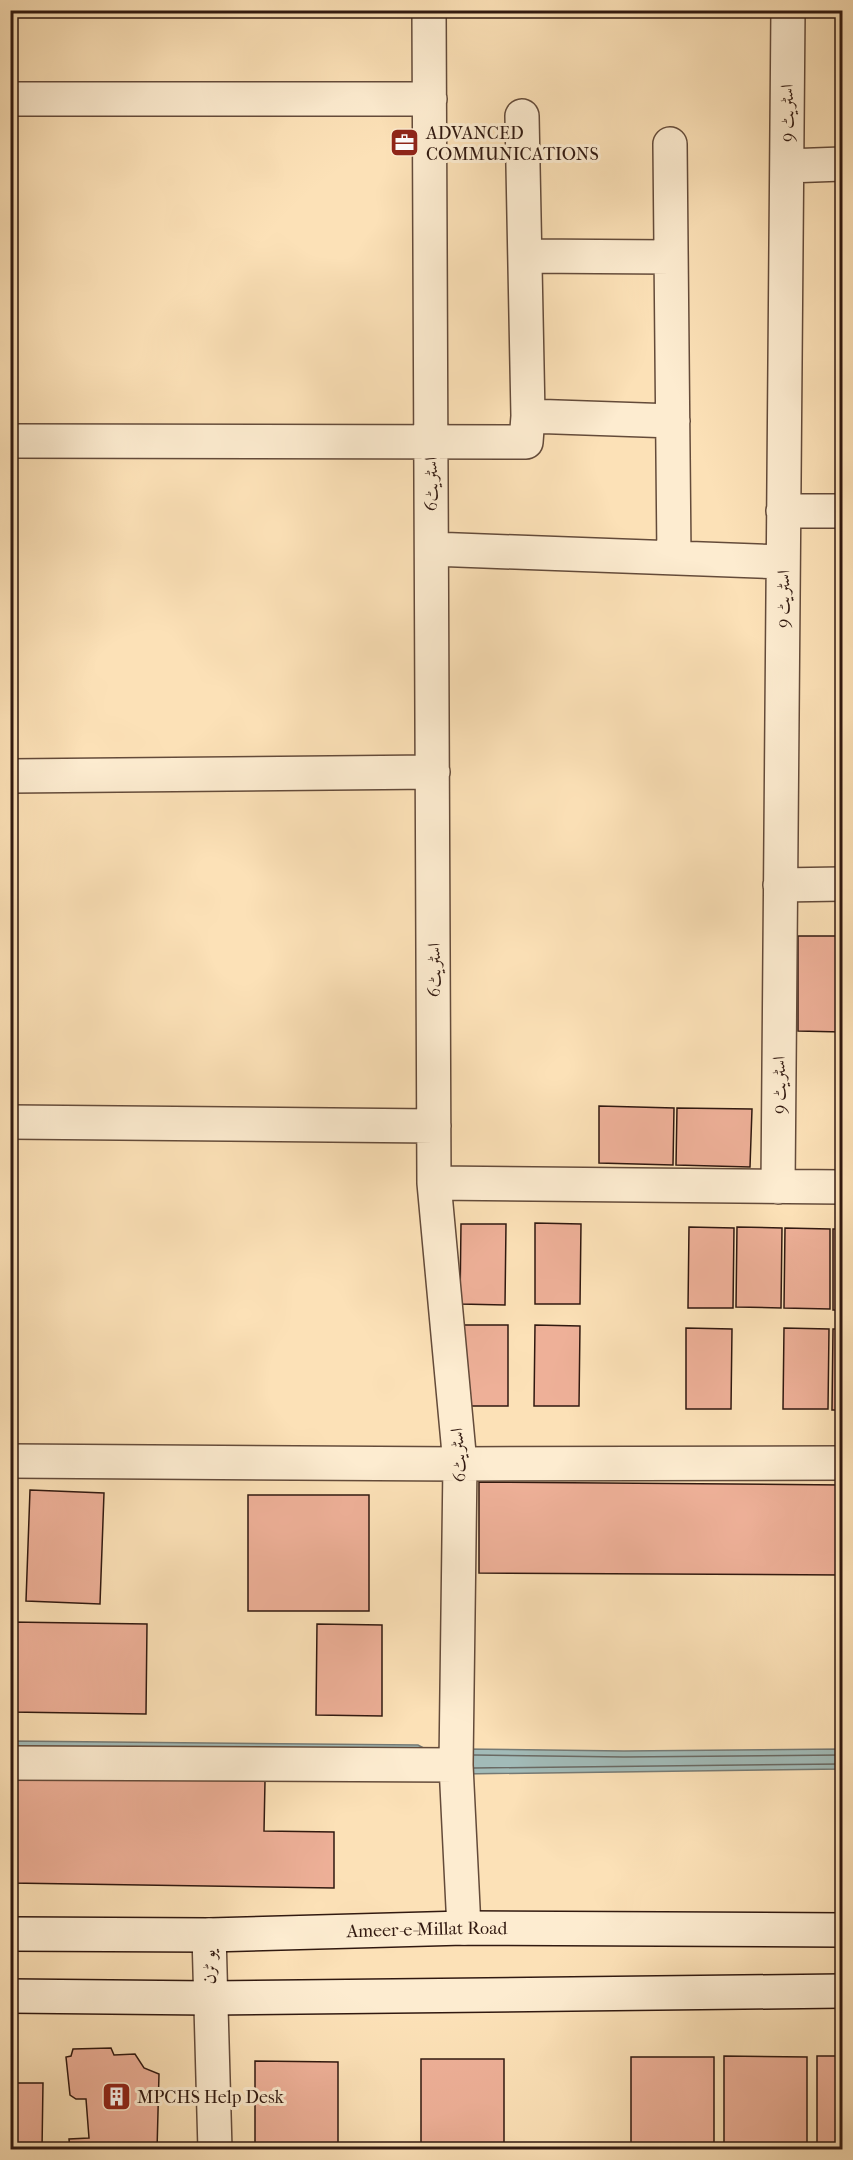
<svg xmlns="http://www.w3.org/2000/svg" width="853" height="2160" font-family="'IM FELL French Canon',Amiri,serif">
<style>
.water{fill:#a2bbb8;stroke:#757a75;stroke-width:1.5}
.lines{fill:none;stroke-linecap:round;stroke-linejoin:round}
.shore{stroke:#6a6a64;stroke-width:1.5}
.building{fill:#eeb098;stroke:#311910;stroke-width:1.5}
.street-casing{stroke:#644b3a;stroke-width:36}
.secondary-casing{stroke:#311910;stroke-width:36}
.street{stroke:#fdecd0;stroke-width:33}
.secondary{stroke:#fdecd0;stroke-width:33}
.labels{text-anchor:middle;stroke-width:6;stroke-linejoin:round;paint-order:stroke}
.street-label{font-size:18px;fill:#311910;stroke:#fdecd0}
.poi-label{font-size:18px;fill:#311910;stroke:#fdecd0;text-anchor:start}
</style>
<rect width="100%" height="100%" fill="#fce1b7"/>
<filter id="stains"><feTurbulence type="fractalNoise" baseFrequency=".00333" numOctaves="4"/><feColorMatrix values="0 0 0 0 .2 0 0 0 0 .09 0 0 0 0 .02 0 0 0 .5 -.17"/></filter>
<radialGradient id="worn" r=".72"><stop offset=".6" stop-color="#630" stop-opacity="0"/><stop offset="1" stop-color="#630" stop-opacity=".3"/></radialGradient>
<path class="water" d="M 11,1741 L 418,1745 L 456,1765 L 11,1763 Z
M 463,1749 L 624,1751 L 842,1749 L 842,1769 L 462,1774 Z"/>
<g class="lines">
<path class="shore" d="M 474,1755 L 624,1757 L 842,1755
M 474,1768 L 842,1764"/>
</g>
<path class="building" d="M 798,936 L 842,936 L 842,1032 L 798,1031 Z
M 599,1106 L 674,1108 L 673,1165 L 599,1163 Z
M 677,1108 L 752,1109 L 750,1167 L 676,1165 Z
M 535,1223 L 581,1224 L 580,1304 L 535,1304 Z
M 461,1224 L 506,1224 L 505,1305 L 460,1304 Z
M 689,1227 L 734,1228 L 733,1308 L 688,1308 Z
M 737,1227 L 782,1228 L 781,1308 L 736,1307 Z
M 785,1228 L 830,1229 L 830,1309 L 784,1308 Z
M 833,1229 L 842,1229 L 842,1310 L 833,1310 Z
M 463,1325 L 508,1325 L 508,1406 L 462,1406 Z
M 535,1325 L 580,1326 L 579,1406 L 534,1406 Z
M 686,1328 L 732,1329 L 731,1409 L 686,1409 Z
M 784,1328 L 829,1329 L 828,1409 L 783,1409 Z
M 833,1329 L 842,1329 L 842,1410 L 832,1410 Z
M 479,1482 L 842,1485 L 842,1575 L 479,1573 Z
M 30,1490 L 104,1493 L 100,1604 L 26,1601 Z
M 248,1495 L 369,1495 L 369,1611 L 248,1611 Z
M 10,1622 L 147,1624 L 146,1714 L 10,1712 Z
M 317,1624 L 382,1625 L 382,1716 L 316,1715 Z
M 10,1777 L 265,1781 L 264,1831 L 334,1832 L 334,1888 L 10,1883 Z
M 111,2048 L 114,2055 L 135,2054 L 144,2068 L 159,2074 L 157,2150 L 70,2150 L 69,2139 L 89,2138 L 86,2099 L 76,2099 L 70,2095 L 66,2057 L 71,2056 L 73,2049 Z
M 724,2056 L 807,2057 L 807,2150 L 724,2150 Z
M 817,2056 L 842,2056 L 842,2150 L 817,2150 Z
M 631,2057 L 714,2057 L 714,2150 L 631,2150 Z
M 421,2059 L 504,2059 L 504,2150 L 421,2150 Z
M 255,2061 L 338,2062 L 338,2150 L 255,2150 Z
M 10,2083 L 43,2083 L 42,2150 L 10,2150 Z"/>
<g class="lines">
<defs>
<path id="street" d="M 429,10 L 434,1183 L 460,1464 L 456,1765 L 464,1928
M 10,99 L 430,99
M 670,144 L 674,558
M 787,166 L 842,164
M 525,256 L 671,257
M 528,416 L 673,421
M 10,441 L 526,442 L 528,416 L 522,116
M 783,511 L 842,511
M 432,549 L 783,562
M 10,776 L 433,772
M 780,885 L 842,884
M 10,1122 L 434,1126
M 434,1183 L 842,1187
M 778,1187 L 788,10
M 10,1461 L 460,1464 L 842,1463
M 10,1763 L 456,1765
M 209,1935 L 215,2150"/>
<g id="secondary">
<path id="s1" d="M 10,1934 L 209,1935 L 464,1928 L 842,1930"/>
<path d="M 10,1996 L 210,1998 L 842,1991"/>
</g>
</defs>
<use href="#street" class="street-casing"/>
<use href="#secondary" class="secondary-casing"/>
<use href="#street" class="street"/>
<use href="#secondary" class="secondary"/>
</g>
<defs>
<symbol id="office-square" viewBox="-11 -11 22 22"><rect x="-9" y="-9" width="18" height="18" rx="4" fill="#8f2418" stroke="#fdecd0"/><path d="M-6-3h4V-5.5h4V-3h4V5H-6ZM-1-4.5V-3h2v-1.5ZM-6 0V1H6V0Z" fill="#fff"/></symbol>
<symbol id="building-square" viewBox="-11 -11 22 22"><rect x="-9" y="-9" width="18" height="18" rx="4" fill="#8f2418" stroke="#fdecd0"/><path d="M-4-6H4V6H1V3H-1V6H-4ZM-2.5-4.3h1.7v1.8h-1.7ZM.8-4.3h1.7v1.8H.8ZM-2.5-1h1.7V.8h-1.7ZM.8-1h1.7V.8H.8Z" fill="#fff"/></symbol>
</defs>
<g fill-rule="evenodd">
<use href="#office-square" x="388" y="126" width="33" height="33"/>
<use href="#building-square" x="100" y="2080" width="33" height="33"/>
</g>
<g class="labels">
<g class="street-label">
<text transform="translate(787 113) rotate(-90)" y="6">اسٹریٹ 9</text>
<text transform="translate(431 484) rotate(-90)" y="6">اسٹریٹ6</text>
<text transform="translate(783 599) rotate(-89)" y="6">اسٹریٹ 9</text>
<text transform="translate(434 970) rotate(-90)" y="6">اسٹریٹ6</text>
<text transform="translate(779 1085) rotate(-90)" y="6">اسٹریٹ 9</text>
<text transform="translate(458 1455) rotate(-93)" y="6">اسٹریٹ6</text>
<text dy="6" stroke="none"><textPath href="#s1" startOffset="417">Ameer-e-Millat Road</textPath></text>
<text transform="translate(209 1967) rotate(-91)" y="6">یو ٹرن</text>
</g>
<g class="poi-label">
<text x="426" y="139">ADVANCED<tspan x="426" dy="21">COMMUNICATIONS</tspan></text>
<text x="137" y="2103">MPCHS Help Desk</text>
</g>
</g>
<rect width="853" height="2160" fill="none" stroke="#fce1b7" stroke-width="36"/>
<rect x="12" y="12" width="829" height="2136" fill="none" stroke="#311910" stroke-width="3"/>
<rect x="18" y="18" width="817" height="2124" fill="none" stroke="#311910" stroke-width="1.5"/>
<rect width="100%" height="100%" filter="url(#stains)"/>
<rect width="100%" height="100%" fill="url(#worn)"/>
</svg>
